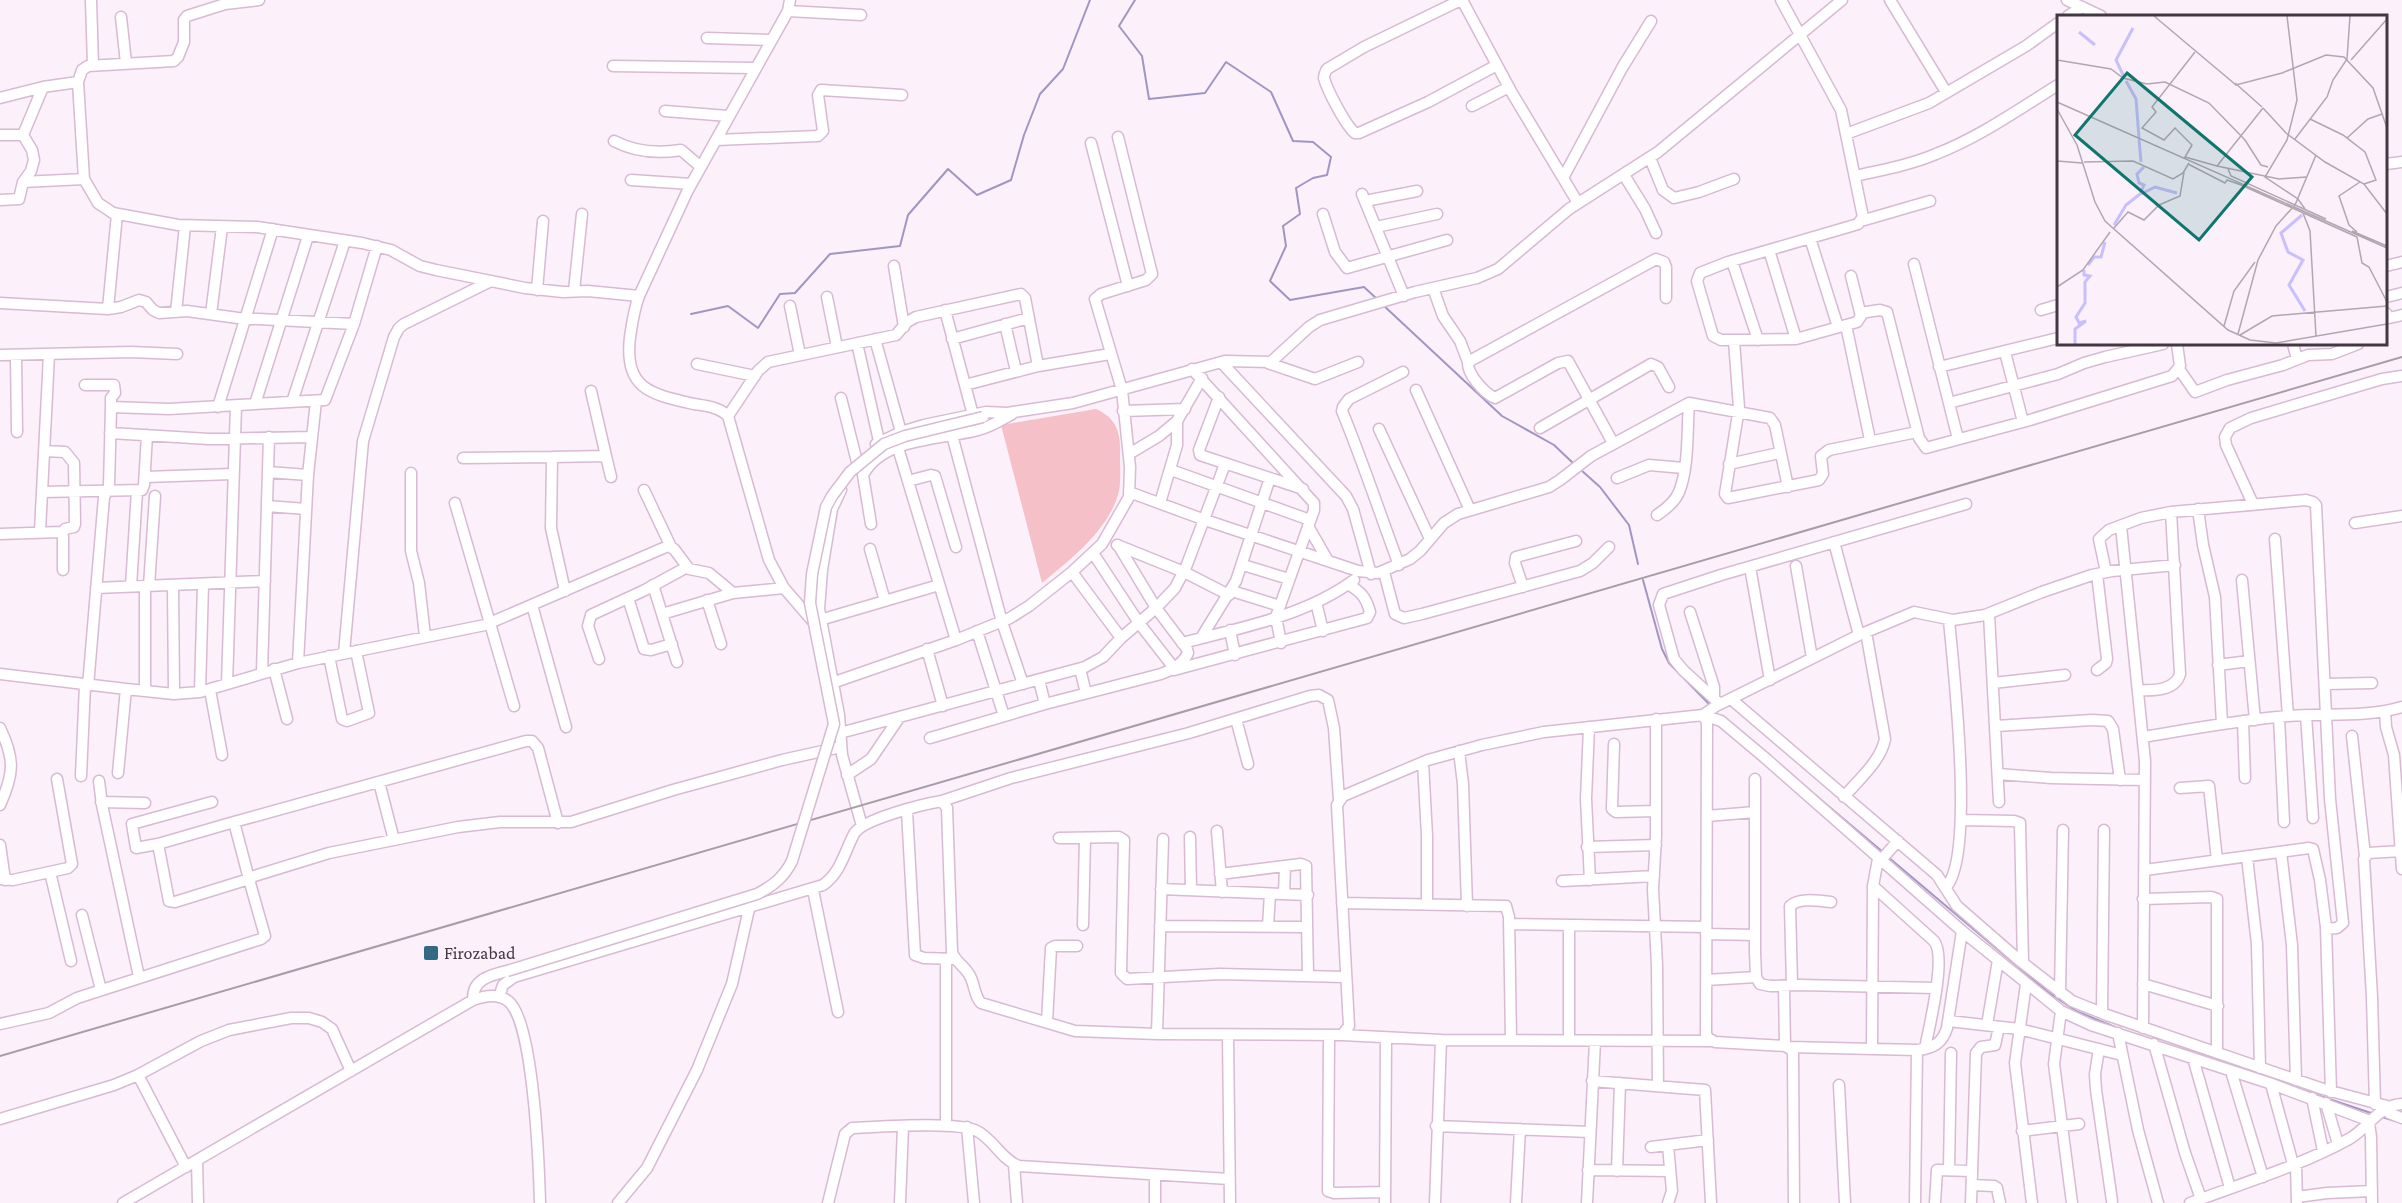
<svg xmlns="http://www.w3.org/2000/svg" width="2402" height="1203" font-family="'Crimson Pro',serif">
<style>
.green{fill:#f5c0c7}
.lines{fill:none;stroke-linecap:round;stroke-linejoin:round}
.stream{stroke:#a096c4;stroke-width:2}
.minor-casing{stroke:#d7bad3;stroke-width:13}
.minor{stroke:#fff;stroke-width:10}
.rail{stroke:#a89ca7;stroke-width:2}
.minor-bridge-casing{stroke:#d7bad3;stroke-width:13;stroke-linecap:butt}
.minor-bridge{stroke:#fff;stroke-width:10}
.poi-dot{fill:#336984;stroke:#fcf0fb;stroke-width:2}
.labels{text-anchor:middle;stroke-width:4.5;stroke-linejoin:round;paint-order:stroke}
.poi-label{font-size:18px;fill:#433842;stroke:#fcf0fb;text-anchor:start}
.inset-river{fill:none;stroke:#c8bffc;stroke-width:3}
.inset-road{fill:none;stroke:#b2a6b1;stroke-width:1.5}
.view{fill:#0f766e;fill-opacity:0.15;stroke:#0f766e;stroke-width:3}
.inset-edge{fill:none;stroke:#433842;stroke-width:3}
</style>
<rect width="100%" height="100%" fill="#fcf0fb"/>
<path class="green" d="M 1096,409 C 1116,418 1121,432 1120,454 C 1120,465 1121,480 1119,491 C 1110,529 1071,559 1042,583 L 1001,425 Z"/>
<g class="lines">
<path class="stream" d="M 1135,0 L 1119,26 L 1142,56 L 1149,99 L 1205,93 L 1226,62 L 1271,92 L 1293,141 L 1313,142 L 1331,157 L 1327,175 L 1313,178 L 1296,188 L 1300,214 L 1283,226 L 1286,246 L 1270,281 L 1290,300 L 1364,287 L 1377,299
M 1383,305 L 1502,416 L 1554,445 L 1574,464
M 691,314 L 728,306 L 758,328 L 780,294 L 795,293 L 830,254 L 900,246 L 908,215 L 948,169 L 977,195 L 1011,180 L 1024,135 L 1040,94 L 1063,69 L 1090,0
M 1581,470 L 1600,487 L 1629,525 L 1638,564
M 1643,580 L 1662,649 L 1669,663 L 1710,705
M 1808,789 L 1884,853
M 1888,857 L 2048,992 L 2076,1011 L 2115,1027
M 2305,1091 L 2374,1114
M 2382,1117 L 2402,1123"/>
<defs>
<path id="minor" d="M 91,0 L 93,65
M 790,0 L 788,11 L 688,190 L 639,296 C 634,309 632,323 630,337 C 624,389 650,394 694,404 C 706,406 719,407 728,416 L 769,560 L 784,588 L 816,625
M 1461,0 L 1364,47 L 1327,69 C 1325,73 1324,74 1324,78 C 1327,90 1346,126 1355,133 L 1359,133 L 1428,102 L 1497,65
M 1462,0 L 1512,93 L 1578,203
M 1781,0 L 1841,110 L 1863,217 L 1858,224 L 1848,227 L 1728,262 L 1700,273 L 1697,281 L 1713,336 L 1721,340 L 1796,339 L 1857,322 L 1861,316 L 1851,276
M 1890,0 L 1946,92
M 2067,0 L 2101,16
M 788,11 L 861,15
M 2068,16 L 2082,7
M 121,17 L 126,63
M 707,38 L 771,40
M 613,66 L 755,68
M 78,82 L 84,179 L 98,203 L 113,213 L 178,225 L 257,227 L 362,243 L 391,250 L 420,266 L 436,270 L 525,288 L 563,292 L 588,291 L 639,296
M 0,98 L 43,87 L 78,82 L 82,70 L 88,66 L 174,61 L 178,57 L 184,42 L 184,20 L 187,16 L 225,4 L 259,0
M 1472,106 L 1509,87
M 665,111 L 728,116
M 1846,134 L 1929,103 L 2026,46 L 2058,23
M 0,135 L 23,135
M 716,140 L 818,136 L 823,131 L 818,95 L 821,90 L 902,95
M 614,141 C 635,152 657,154 681,150 L 701,167
M 1091,143 L 1128,286
M 1650,158 L 1663,190 L 1674,198 L 1699,192 L 1734,179
M 2386,164 L 2402,162
M 1624,175 L 1645,209 L 1656,233
M 1855,176 C 1882,170 1910,165 1936,154 C 1980,137 2019,109 2058,85
M 1563,178 L 1622,68 L 1651,21
M 631,180 L 691,184
M 23,182 L 84,179
M 1362,194 L 1404,296
M 0,200 L 19,199 L 23,182 L 31,171 L 34,160 L 32,150 L 23,135 L 43,87
M 1365,201 L 1417,191
M 1323,214 L 1335,252 L 1347,268 L 1447,240
M 1861,221 L 1930,201
M 1376,227 L 1437,214
M 1810,238 L 1838,327
M 1769,250 L 1796,339
M 1732,261 L 1758,340
M 1914,264 L 1958,439
M 894,266 L 904,327
M 2386,266 L 2402,262
M 1433,288 L 1443,316 L 1460,341 L 1468,362
M 537,290 L 543,221
M 574,291 L 582,214
M 827,297 L 837,347
M 2386,297 L 2402,293
M 0,303 L 108,309 L 121,307 L 139,300 L 146,302 L 153,310 L 159,313 L 187,311 L 238,318 L 354,324
M 790,306 L 800,355
M 108,309 L 117,214
M 945,310 L 973,415
M 2041,310 L 2058,305
M 176,312 L 185,226
M 1860,313 L 1880,310 L 1887,312 L 1919,438 L 1926,448 L 2030,420 L 2172,376 L 2180,366 L 2177,344
M 2386,313 L 2389,318 L 2402,315
M 211,314 L 222,227
M 1005,324 L 1016,371
M 1846,325 L 1870,440
M 875,339 L 901,432
M 952,339 L 1029,318
M 1734,341 L 1739,408 L 1725,494 L 1728,498 L 1819,480 L 1823,474 L 1821,456 L 1829,450 L 1917,432
M 857,343 L 879,441
M 2293,344 L 2297,359
M 2005,352 L 2023,422
M 0,355 L 131,352 L 177,354
M 16,355 L 17,432
M 1221,362 L 1346,496 L 1353,509 L 1371,574
M 1268,363 L 1315,379 L 1358,362
M 697,364 L 755,376
M 1939,367 L 2058,338
M 1192,369 L 1314,503 L 1314,510 L 1276,617 L 1281,643
M 2179,369 L 2195,392 L 2227,380 L 2283,365 L 2308,355 L 2332,354 L 2358,344
M 85,385 L 114,385 L 115,393 L 111,398 L 111,407
M 965,385 L 1038,366 L 1110,354
M 1416,390 L 1470,510
M 591,391 L 606,456
M 1219,397 L 1199,450 L 1200,455 L 1303,489
M 841,398 L 858,466
M 292,402 L 345,241
M 1949,403 L 2058,374 L 2084,363 L 2105,357 L 2163,344
M 255,404 L 308,236
M 218,407 L 273,229
M 1123,411 L 1185,409
M 728,416 L 758,371 L 768,362 L 896,335 L 907,322 L 916,317 L 1021,294 L 1025,298 L 1038,366
M 1540,428 L 1651,364 L 1658,367 L 1669,387
M 1379,429 L 1430,539
M 110,433 L 209,439 L 312,437
M 952,435 L 1002,622 L 1023,684
M 1613,443 L 1568,361 L 1558,363 L 1495,398 C 1484,393 1467,374 1468,362 L 1656,259 L 1664,262 L 1666,267 L 1666,298
M 876,444 L 901,432 L 924,425 L 986,412 L 1007,413 L 1073,403 L 1225,361 L 1271,362 L 1309,327 L 1320,320 L 1415,292 L 1477,278 L 1498,269 L 1569,209 L 1658,152 L 1842,0
M 898,448 L 956,640
M 44,451 L 65,452 L 74,463 L 75,524 L 74,527 L 65,529 L 62,534
M 1129,454 L 1159,436 L 1177,421 L 1202,378
M 552,457 L 606,456 L 611,477
M 463,458 L 552,457 L 551,528 L 565,591
M 1729,464 L 1779,453
M 1171,470 L 1310,520
M 268,472 L 308,475
M 411,473 L 411,551 L 419,583 L 425,636
M 145,477 L 232,474
M 1617,478 L 1649,465 L 1684,468
M 908,481 L 931,475 L 935,476 L 956,547
M 644,490 L 671,547
M 841,490 L 832,509 L 822,570 L 819,609 L 839,715 L 842,755 L 862,826
M 42,492 L 142,490 L 144,485 L 147,435
M 1129,492 L 1205,520 L 1358,571 L 1378,573 L 1410,559 L 1420,551 L 1444,523 L 1458,514 L 1549,487 L 1560,480 L 1591,456 L 1689,403 L 1770,418 L 1775,425 L 1788,487
M 455,503 L 514,706
M 1160,503 L 1177,445 L 1177,421
M 2253,504 L 2226,445 L 2225,437 L 2230,428 L 2251,418 L 2382,379 L 2402,376
M 267,506 L 306,509
M 2198,509 L 2203,545 L 2215,597 L 2222,724
M 1657,515 C 1666,509 1675,502 1679,492 C 1689,468 1687,429 1689,403
M 2355,523 L 2402,516
M 871,524 L 863,475 C 883,437 941,440 978,430 C 990,427 1001,420 1012,414
M 1308,526 L 1328,561
M 2121,526 L 2145,761 L 2143,1028
M 40,531 L 49,355
M 0,534 L 61,532 L 63,537 L 63,570
M 2275,539 L 2288,716
M 1834,542 L 1859,635
M 1117,545 L 1184,572 L 1229,595
M 870,549 L 885,601
M 1093,553 L 1139,623 L 1174,668
M 1243,565 L 1289,579
M 1399,565 C 1380,514 1363,462 1342,411 L 1343,407 L 1349,399 L 1403,372
M 1796,566 L 1812,658
M 1750,567 L 1770,680
M 1072,572 L 1121,638
M 1384,572 L 1395,614 L 1404,618 L 1422,614 L 1580,571 L 1593,563 L 1609,547
M 2106,572 L 2099,539 L 2109,530 L 2141,518 L 2171,512 L 2306,500 L 2313,502 L 2316,505 L 2330,799 L 2343,923 L 2337,928 L 2326,929
M 2242,580 L 2255,720
M 173,585 L 174,694
M 653,585 L 677,662
M 131,586 L 137,491
M 145,586 L 145,691
M 149,586 L 155,496
M 1523,587 L 1515,563 L 1516,557 L 1576,541
M 96,588 L 265,581
M 1232,591 L 1280,606
M 628,598 L 644,649 L 651,650 L 672,644
M 707,600 L 721,644
M 1316,602 L 1323,631
M 532,605 L 566,727
M 1690,612 L 1714,687 L 1714,698
M 662,614 L 733,593
M 1989,614 L 1999,802
M 820,620 L 939,585
M 1230,630 L 1235,655
M 977,631 L 1004,716
M 1201,638 L 1236,581 L 1270,478
M 1182,643 C 1240,628 1305,616 1354,580
M 927,649 L 943,706
M 344,653 L 363,441 L 394,337 L 399,328 L 404,324 L 489,282
M 329,656 L 342,719 L 347,721 L 369,713 L 356,651
M 599,659 L 588,626 L 591,615 L 645,590 L 687,567
M 298,663 L 308,475 L 316,401
M 2218,665 L 2249,661
M 274,669 L 287,719
M 1080,669 L 1086,693
M 1174,670 L 1367,618 L 1370,612 C 1366,597 1361,592 1348,584
M 2097,670 L 2106,663 L 2107,659 L 2097,574
M 262,672 L 269,437
M 0,674 L 126,689 L 174,694 L 200,692 L 298,663 L 485,625 L 668,546 L 674,549 L 689,569 L 709,573 L 733,593 L 784,588
M 1039,680 L 1045,704
M 832,683 L 956,640 L 1010,618 L 1029,606 L 1072,572 L 1102,544 L 1129,497 L 1130,467 L 1122,390 L 1095,299 L 1101,294 L 1146,280 L 1152,274 L 1118,137
M 1993,683 L 2065,675
M 227,684 L 236,406
M 2325,684 L 2372,683
M 88,686 L 104,497 L 109,487 L 111,407 L 169,409 L 325,400 L 354,324 L 377,246
M 210,690 L 222,755
M 2138,690 C 2153,691 2175,691 2180,674 L 2171,512
M 200,692 L 203,584
M 1731,699 L 1937,875 L 1957,906 L 2019,960 L 2072,1001 L 2107,1015 L 2323,1089 L 2387,1106
M 1720,704 L 1683,670 L 1674,659 L 1659,605 L 1663,594 L 1721,575 L 1966,504
M 2385,711 L 2386,727 L 2394,755 L 2402,869
M 1703,715 L 1716,706 L 1859,635 L 1914,612 L 1953,620 L 1985,615 L 2042,592 L 2092,575 L 2112,571 L 2175,565
M 2306,715 L 2313,818
M 1706,716 L 1721,721 L 1764,757 L 1962,931 L 2061,1011 L 2091,1025 L 2269,1083 L 2370,1121
M 2279,717 L 2284,822
M 1236,719 L 1248,764
M 1656,719 L 1656,836 L 1653,889 L 1657,965 L 1658,1086
M 2243,721 L 2245,778
M 1996,726 L 2092,720 L 2108,721 L 2113,729 L 2120,780
M 1589,727 L 1586,799 L 1590,880
M 0,728 C 15,759 14,774 0,805
M 840,733 L 1085,667 L 1103,657 L 1121,638 L 1156,608 L 1175,588 L 1186,567 L 1225,464
M 2352,736 L 2365,856
M 2143,737 C 2191,729 2239,720 2288,716 C 2326,713 2365,718 2402,707
M 930,738 L 1045,704 L 1161,674 C 1172,670 1183,664 1188,653 L 1187,649 L 1156,608 L 1118,545
M 1614,744 L 1612,809 L 1616,812 L 1656,811
M 1459,751 L 1463,784 L 1467,906
M 1423,762 L 1427,836 L 1427,905
M 118,773 L 126,689
M 1998,774 L 2051,778 L 2145,780
M 847,775 L 871,759 L 899,718
M 81,776 L 85,685
M 1755,779 L 1755,952 L 1756,977 L 1760,984 L 1770,986 L 1800,985 L 1935,988
M 99,781 L 102,805 L 139,977
M 379,782 L 394,840
M 2180,788 L 2209,786 L 2217,860
M 1844,797 C 1858,780 1881,761 1885,739 L 1866,632
M 942,801 L 1011,778 L 1189,733 L 1310,696 L 1319,695 L 1328,700 L 1334,728 L 1339,800
M 101,802 L 145,803
M 907,811 L 915,955 L 924,958 L 955,959
M 1707,816 L 1755,812
M 1961,820 L 2014,821 L 2020,823 L 2023,963
M 234,822 L 158,844 L 169,901 L 175,902 L 249,879 L 234,822 L 526,741 L 532,741 L 538,748 L 558,823
M 1217,831 L 1222,892
M 1190,837 L 1191,890
M 1059,838 L 1119,837 L 1124,840 L 1121,973 L 1127,979 L 1220,974 L 1346,977
M 158,844 L 136,848 L 132,824 L 212,802
M 0,845 L 5,880
M 1587,847 L 1656,845
M 2281,852 L 2292,945 L 2296,1080
M 2247,857 L 2257,944 L 2260,1068
M 1880,861 L 1898,841
M 2145,870 L 2309,848 L 2313,849 L 2320,880 L 2326,927 L 2331,1092
M 50,872 L 71,961
M 1220,874 L 1301,864 L 1306,866 L 1308,976
M 0,879 L 13,880 L 68,868 L 72,864 L 57,779
M 1562,881 L 1654,876
M 1873,886 L 1934,941 C 1947,957 1929,1026 1925,1049
M 1945,888 C 1976,860 1953,666 1949,620
M 1161,889 L 1308,895
M 813,890 L 838,1012
M 1284,894 L 1285,866
M 2143,899 L 2211,897 L 2217,899 L 2217,1053
M 1342,903 L 1506,906 L 1509,917 L 1511,1040
M 82,915 L 101,990
M 1509,924 L 1706,927
M 1083,925 L 1085,838
M 1569,925 L 1569,1040
M 1160,926 L 1307,927
M 1268,926 L 1270,894
M 1706,934 L 1755,935
M 946,959 L 946,1126
M 1706,980 L 1756,977
M 2026,984 L 2015,1063 L 2032,1203
M 2143,984 L 2218,1006
M 1792,985 L 1790,906 C 1800,897 1818,901 1831,902
M 1784,986 L 1785,1046
M 2060,993 L 2063,830
M 499,997 L 503,985 L 514,977 L 823,885 C 841,872 844,853 854,834 C 862,819 924,804 942,801 L 947,808 L 952,952 C 955,962 965,966 970,976 C 975,985 974,996 981,1003 L 1075,1031 L 1157,1034 L 1342,1035 L 1349,1026 L 1337,805 L 1343,796 L 1428,760 L 1482,745 L 1544,732 L 1703,715 L 1707,722 L 1706,1034 L 1708,1038 L 1715,1042 L 1785,1046 L 1792,1050 L 1793,1054 L 1794,1203
M 473,1000 C 472,979 491,975 507,971
M 2061,1011 L 2054,1064 L 2072,1203
M 2102,1013 L 2104,830
M 1949,1021 L 2019,1029 L 2122,1055
M 1047,1022 L 1051,948 L 1055,946 L 1077,946
M 0,1024 L 49,1013 L 77,998 L 261,939 L 265,936 L 250,883 L 251,877 L 329,853 L 458,827 L 500,822 L 571,822 L 673,790 L 782,760 L 841,747
M 1987,1025 L 1998,960
M 2118,1033 L 2138,1130 L 2158,1203
M 1157,1034 L 1163,839
M 1228,1035 L 1230,1203
M 1342,1035 L 1441,1040 L 1711,1041
M 1329,1036 L 1328,1191 L 1334,1193 L 1385,1192
M 2154,1044 L 2185,1153 L 2201,1199
M 1789,1047 L 1917,1050 C 1933,1048 1942,1044 1947,1028 L 1962,931
M 1872,1048 L 1873,886 L 1878,859
M 2099,1049 L 2095,1074 L 2096,1090 L 2112,1201
M 2193,1058 L 2230,1188
M 2231,1071 L 2263,1177
M 138,1075 L 186,1167
M 1592,1081 L 1705,1090 L 1711,1203
M 2271,1084 L 2293,1164
M 1839,1085 L 1845,1203
M 2312,1098 L 2323,1151
M 2326,1103 L 2338,1144
M 2375,1104 L 2372,997 L 2364,859 L 2368,853 L 2402,851
M 2385,1108 L 2389,1113 L 2402,1118
M 0,1119 L 114,1085 L 138,1075 L 201,1041 L 229,1030 L 291,1018 L 309,1018 L 322,1022 L 332,1029 L 351,1071
M 2369,1123 L 2371,1137 L 2372,1203
M 1436,1126 L 1590,1132
M 967,1127 L 974,1203
M 2022,1131 L 2079,1124
M 1668,1145 L 1672,1191 L 1668,1203
M 1651,1147 L 1708,1140
M 197,1160 L 198,1203
M 2296,1163 L 2297,1203
M 1014,1165 L 1017,1203
M 1588,1170 L 1670,1171
M 1949,1170 L 1951,1053
M 1617,1171 L 1620,1083
M 1155,1175 L 1155,1203
M 1972,1185 L 1994,1186 L 1997,1188 L 2000,1203
M 2297,1197 L 2327,1193 L 2372,1191
M 123,1203 L 473,1000 C 484,996 498,993 508,1001 C 534,1020 539,1168 540,1203
M 618,1203 L 647,1168 L 697,1070 L 732,984 L 749,909
M 828,1203 L 845,1134 L 852,1128 C 879,1127 956,1121 977,1131 C 993,1139 1002,1160 1019,1166 L 1229,1179
M 900,1203 L 903,1127
M 1385,1203 L 1386,1039
M 1435,1203 L 1441,1040
M 1516,1203 L 1520,1129
M 1587,1203 L 1595,1041
M 1915,1203 L 1917,1050
M 1935,1203 L 1937,1170 L 1972,1171
M 1971,1203 L 1976,1053 L 1981,1047 L 1995,1045 L 1999,1027
M 2190,1203 C 2243,1183 2300,1166 2349,1139 C 2369,1128 2378,1105 2402,1104"/>
</defs>
<use href="#minor" class="minor-casing"/>
<use href="#minor" class="minor"/>
<path class="rail" d="M 0,1056 L 2402,357"/>
<defs>
<path id="minor-bridge" d="M 507,971 L 757,894 C 773,886 784,877 792,861 L 834,724 L 810,603 L 812,574 L 826,507 L 832,496 L 850,472 L 884,444 L 905,436 L 983,417"/>
</defs>
<use href="#minor-bridge" class="minor-bridge-casing"/>
<use href="#minor-bridge" class="minor-bridge"/>
</g>
<rect class="poi-dot" x="423" y="945" width="16" height="16" rx="3"/>
<g class="labels">
<g class="poi-label">
<text x="444" y="959">Firozabad</text>
</g>
</g>
<g transform="translate(2057 15)">
<rect width="330" height="330" fill="#fcf0fb"/>
<path class="inset-river" d="M 22,17 L 38,30M 67,62 L 59,45 L 76,13M 69,66 L 79,84 L 82,123M 82,124 L 84,147M 84,179 L 98,172 L 120,178M 245,200 L 224,218 L 231,237 L 246,245 L 232,270 L 248,296M 57,210 L 69,190 L 83,179 L 87,170 L 82,168 L 80,159 L 87,152M 31,250 L 37,242 L 44,242 L 48,227M 18,329 L 18,314 L 29,306 L 22,308 L 19,302 L 28,288 L 28,267 L 33,261 L 27,260 L 27,255"/>
<path class="inset-road" d="M 97,1 L 179,70 L 225,58 L 269,40 L 287,42 L 316,73 L 330,113M 230,1 L 240,85 L 230,125 L 208,162 L 241,184 L 248,194M 138,37 L 95,92 L 99,97 L 85,113 L 107,125 L 118,113 L 135,130 L 128,142 L 160,151M 0,45 L 54,54 L 66,63 L 90,69 L 108,67 L 152,88 L 188,125 L 204,150 L 211,152M 294,45 L 330,4M 178,68 L 205,92M 0,87 L 330,233M 206,93 L 160,151 L 222,164 L 249,162M 206,93 L 229,118 L 268,147 L 307,169 L 330,199M 0,94 L 20,130 L 38,187 L 48,206 L 171,315 L 193,325 L 219,328 L 330,309M 253,104 L 286,120 L 308,137 L 319,165 L 307,169M 290,123 L 311,104 L 325,99M 238,124 L 270,82 L 276,65 L 290,44 L 293,1M 0,146 L 25,148M 27,147 L 76,146 L 116,164 L 126,158 L 132,148M 131,149 L 168,168 L 170,165 L 184,170 L 300,222M 171,154 L 174,161 L 269,204M 246,198 L 253,216 L 259,321M 57,213 L 71,197 L 87,205 L 102,190 L 123,181 L 127,157M 295,216 L 330,231M 300,217 L 292,210 L 282,181 L 303,167M 300,222 L 305,248 L 312,252 L 330,287M 0,272 L 26,255 L 53,217M 167,311 L 177,276 L 198,247M 181,319 L 201,245 L 219,211 L 238,190 L 259,140M 183,320 L 215,301 L 330,291"/>
<path class="view" d="M 70,58 L 195,162 L 142,225 L 18,120 Z"/>
<rect width="330" height="330" class="inset-edge"/>
</g>
</svg>
